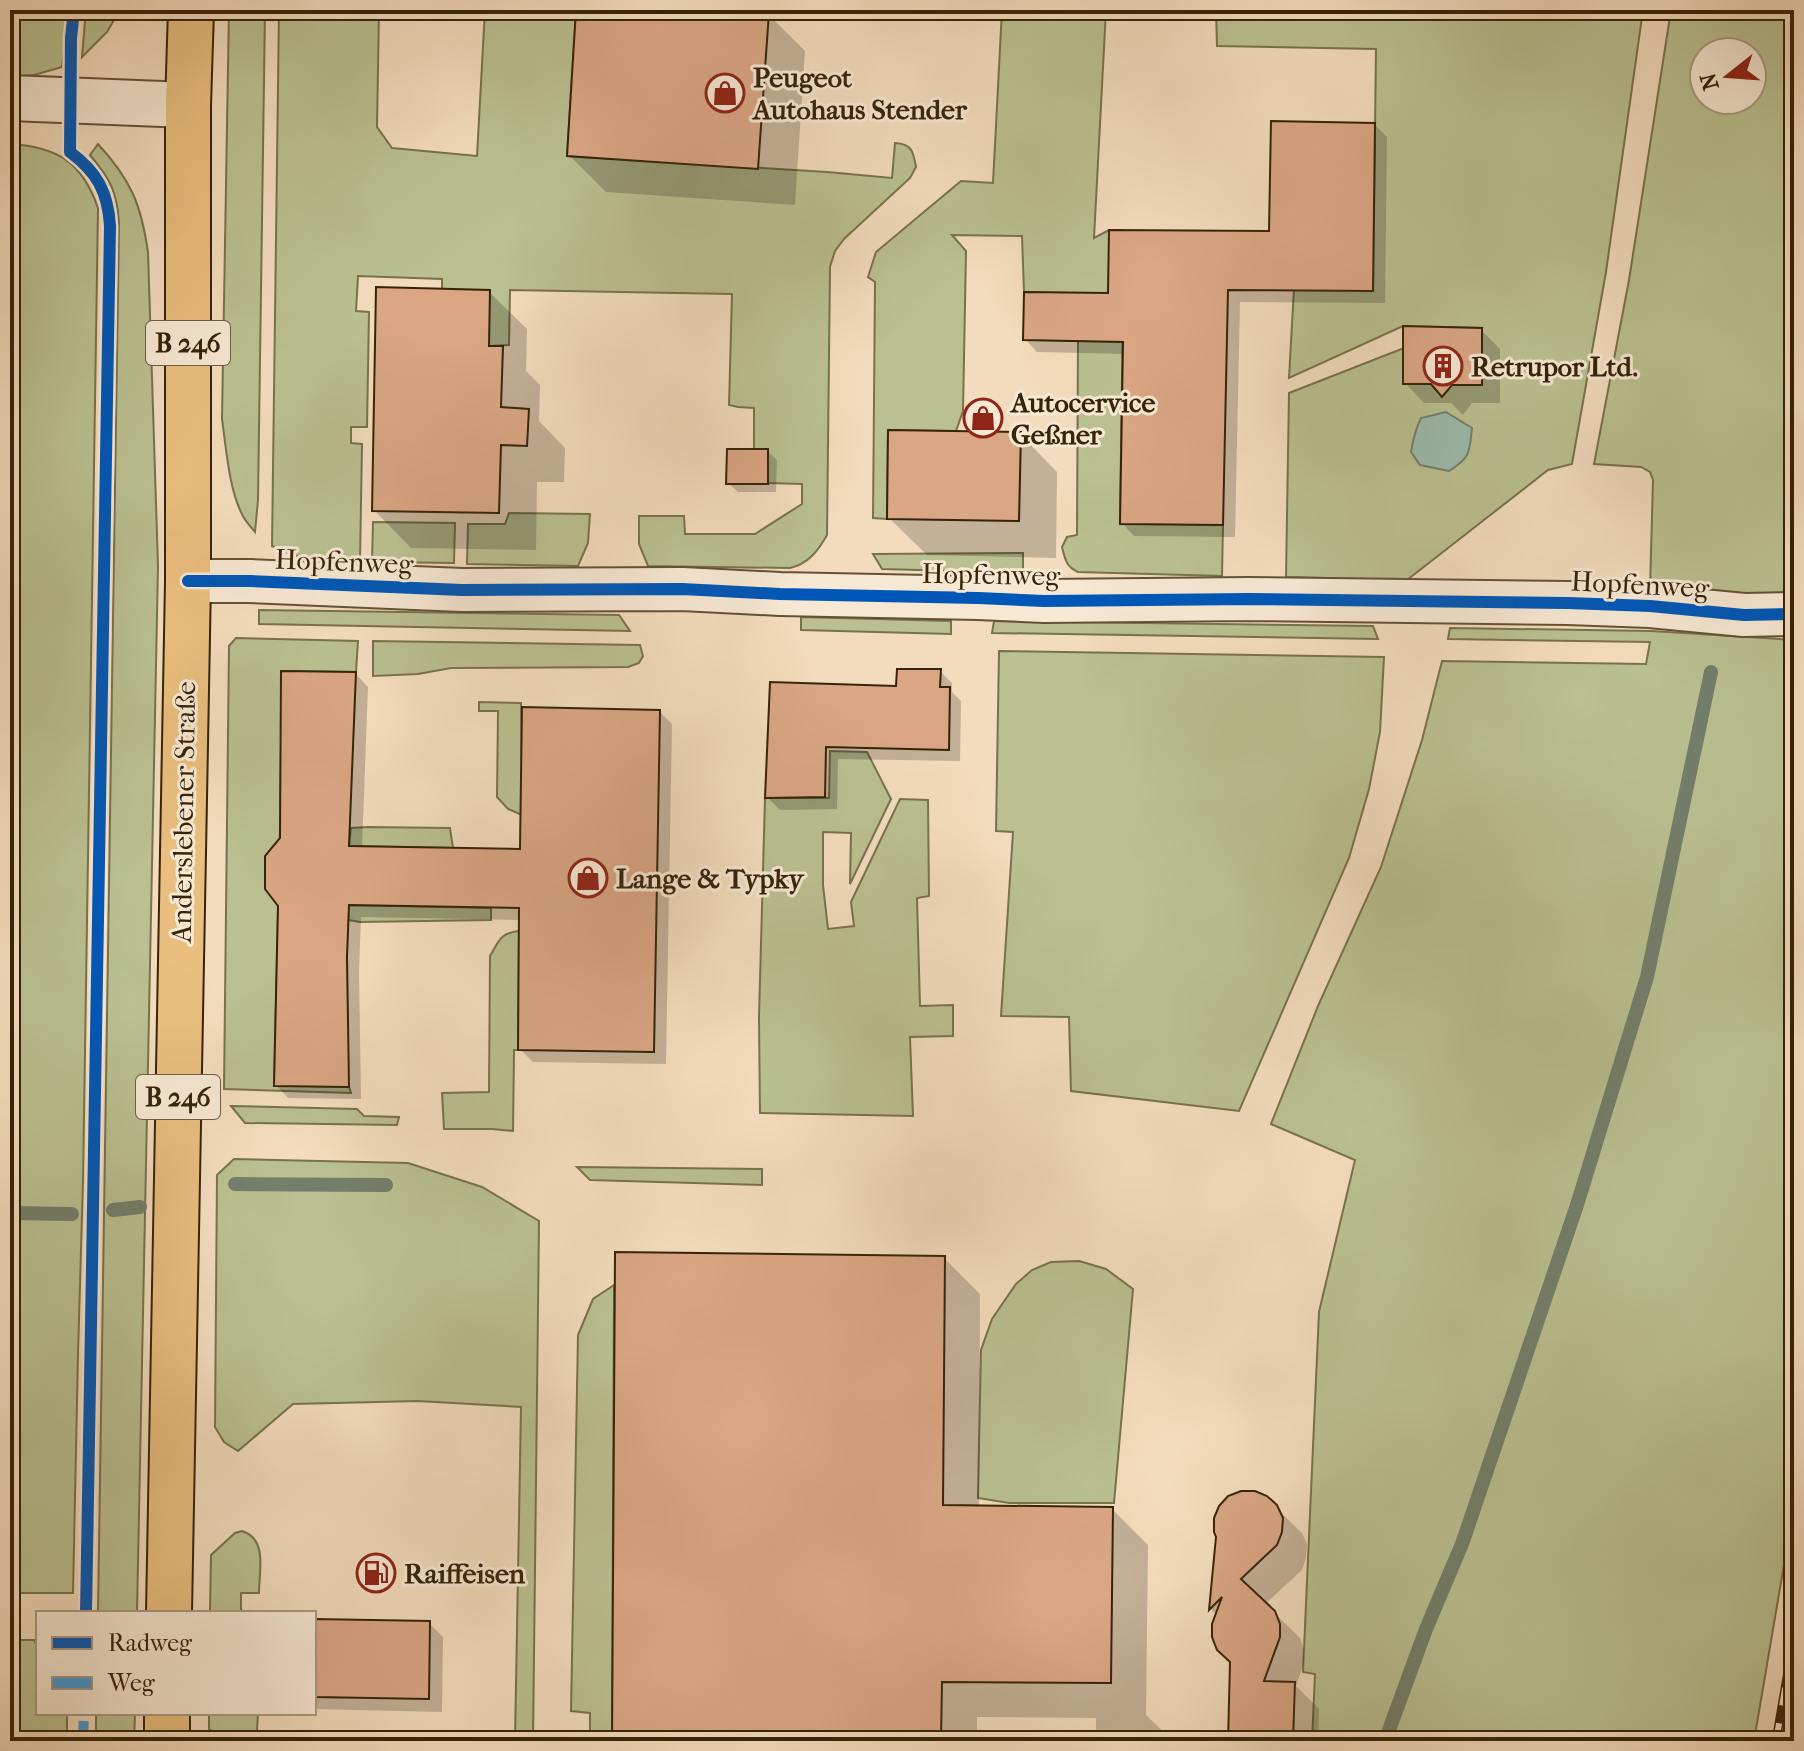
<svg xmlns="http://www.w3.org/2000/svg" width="1804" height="1751" font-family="'IM FELL French Canon',serif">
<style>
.green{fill:#bac091;stroke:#78724c;stroke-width:2;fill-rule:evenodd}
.water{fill:#9bbcae;stroke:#737f6c;stroke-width:2}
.shadow{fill:#0003}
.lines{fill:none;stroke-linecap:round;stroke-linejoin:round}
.stream{stroke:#737f6c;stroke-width:14}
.building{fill:#daa684;stroke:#362308;stroke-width:2}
.minor-casing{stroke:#655135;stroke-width:46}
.tertiary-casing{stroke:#655135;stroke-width:48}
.primary-casing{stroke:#362308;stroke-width:48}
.minor{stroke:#f7e8d4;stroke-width:42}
.tertiary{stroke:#f7e8d4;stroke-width:44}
.primary{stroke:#eabe7e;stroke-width:44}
.rail-casing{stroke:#362308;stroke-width:9}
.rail{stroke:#f7e8d4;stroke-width:6;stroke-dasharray:18;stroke-linecap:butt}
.quiet{stroke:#3e9cdd;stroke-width:10;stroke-dasharray:20 10;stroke-linecap:butt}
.cycleway-casing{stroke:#f7e8d4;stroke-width:17}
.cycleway{stroke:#0057b8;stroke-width:12}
.labels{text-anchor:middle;stroke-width:6;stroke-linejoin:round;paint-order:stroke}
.shield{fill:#f7e8d4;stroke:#705e45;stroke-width:2}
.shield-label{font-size:26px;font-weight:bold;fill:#362308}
.poi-label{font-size:28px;font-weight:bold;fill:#362308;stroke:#f7e8d4;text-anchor:start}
.street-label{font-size:28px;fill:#362308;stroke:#f7e8d4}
</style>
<rect width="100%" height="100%" fill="#f3dcbd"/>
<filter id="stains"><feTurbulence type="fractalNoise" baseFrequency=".0025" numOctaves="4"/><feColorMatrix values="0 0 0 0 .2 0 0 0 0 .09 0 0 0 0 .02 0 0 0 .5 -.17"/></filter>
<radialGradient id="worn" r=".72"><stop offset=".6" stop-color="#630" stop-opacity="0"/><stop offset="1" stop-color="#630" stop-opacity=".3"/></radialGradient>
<path class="green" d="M 10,10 L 68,10 L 62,67 L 34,75 L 10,77 Z
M 86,10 L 120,10 L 107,32 L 82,57 Z
M 229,10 L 265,10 L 258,500 L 255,532 C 251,527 246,522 243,516 C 229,491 226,447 222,419 Z
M 279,10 L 379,10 L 377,127 L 392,148 L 477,156 L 485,10 L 576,10 L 567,156 L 827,172 L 892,178 L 895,143 C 912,144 913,151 916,167 L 910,178 L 844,239 L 835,251 L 830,267 L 827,535 C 818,551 808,564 790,568 L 648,566 L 639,544 L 639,516 L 684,516 L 685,534 L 755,534 L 802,504 L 802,484 L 768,483 L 768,449 L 754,449 L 754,408 L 738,407 L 729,405 L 732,294 L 510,290 L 509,345 L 489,346 L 442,289 L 442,279 L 358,276 L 356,311 L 369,312 L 367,427 L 351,427 L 351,443 L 362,444 L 360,562 L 310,560 L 291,554 L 272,546 Z
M 1002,10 L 1106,10 L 1094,238 L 1109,230 L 1124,230 L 1120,523 L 1223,525 L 1222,576 L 1078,572 C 1066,567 1065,559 1062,547 L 1067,537 L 1077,535 L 1078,340 L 1068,341 L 1068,293 L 1024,292 L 1022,236 L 952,235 L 966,251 L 963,411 L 956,431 L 888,430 L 887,519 L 873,518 L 875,282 L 868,277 L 876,252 L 961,181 L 993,183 Z
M 1216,10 L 1643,10 L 1606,272 L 1572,464 L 1548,470 L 1407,580 L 1286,577 L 1289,393 L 1404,348 L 1403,384 L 1431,384 L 1436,390 L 1448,390 L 1482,328 L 1403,326 L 1289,378 L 1294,289 L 1373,290 L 1376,49 L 1217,46 Z
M 1671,10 L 1794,10 L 1794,596 L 1665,595 L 1650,589 L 1653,480 L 1650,472 L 1641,467 L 1594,464 L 1629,280 ZM 1704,52 L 1752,52 L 1752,100 L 1704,100 Z
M 10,144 C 58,147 82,162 98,208 L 83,1181 L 78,1354 L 73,1593 L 10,1593 Z
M 98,144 C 131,180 141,204 148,252 L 158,566 L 137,1613 L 98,1613 L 119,223 C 117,191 110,179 90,155 Z
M 509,513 L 590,514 L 588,543 L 578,566 L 467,564 L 468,524 L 505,524 Z
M 373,522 L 455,523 L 454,563 L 372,562 Z
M 1023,553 L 1023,573 L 882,569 L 873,554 Z
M 259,610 L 619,615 L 630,631 L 259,624 Z
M 801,617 L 951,621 L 951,634 L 801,630 Z
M 994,621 L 1373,626 L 1378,639 L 992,633 Z
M 1450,628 L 1651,631 L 1794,640 L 1794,1506 L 1754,1741 L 1312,1741 L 1315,1674 L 1303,1672 L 1319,1312 L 1355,1160 L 1271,1124 L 1318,1006 L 1381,867 L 1422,740 L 1442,661 L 1646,664 L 1650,642 L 1448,639 Z
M 236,638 L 358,641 L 356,672 L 282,671 L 280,827 L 274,1085 L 349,1087 L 351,1093 L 224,1089 L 229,646 Z
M 373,641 L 640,645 L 643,656 L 639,663 L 628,667 L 451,668 L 418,674 L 373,676 Z
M 999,651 L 1384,657 L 1380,732 L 1369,789 L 1349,858 L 1239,1111 L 1071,1091 L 1069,1017 L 1001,1016 L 1013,832 L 996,831 Z
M 479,702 L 521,703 L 522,815 L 508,809 L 497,797 L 498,711 L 479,711 Z
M 830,751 L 867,752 L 891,799 L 850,884 L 851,833 L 823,832 L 823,885 L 828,929 L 854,926 L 851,902 L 900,799 L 928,800 L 929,896 L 917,898 L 920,1006 L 953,1005 L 953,1036 L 910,1037 L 913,1116 L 760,1113 L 759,1017 L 765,798 L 829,798 Z
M 368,827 L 450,828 L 453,848 L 349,846 L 351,828 Z
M 348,905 L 491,908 L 491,920 L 360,922 L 348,920 Z
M 519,931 L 518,1050 L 514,1050 L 513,1131 L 492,1129 L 444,1129 L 442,1093 L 489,1092 L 490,956 C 499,941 500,933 519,931 Z
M 231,1106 L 357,1109 L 364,1116 L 399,1117 L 397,1125 L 245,1123 Z
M 234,1159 L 408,1163 L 482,1187 L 539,1221 L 533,1741 L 515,1741 L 521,1407 L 418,1401 L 293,1404 L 238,1451 L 224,1442 L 215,1427 L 217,1175 Z
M 577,1167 L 762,1169 L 762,1185 L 590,1180 Z
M 1079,1261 L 1106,1269 L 1133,1289 L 1114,1503 L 1009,1503 L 978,1498 L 981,1350 L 992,1319 L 1016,1284 L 1032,1270 L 1051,1262 Z
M 614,1285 L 612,1741 L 590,1741 L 590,1713 L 571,1711 L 578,1335 L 593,1299 Z
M 242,1531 C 268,1539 259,1571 259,1593 L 241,1593 L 241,1613 L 210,1613 L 211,1555 L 235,1533 Z
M 10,1640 L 34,1640 L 38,1648 L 38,1713 L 67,1713 L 67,1741 L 10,1741 Z
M 96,1713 L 135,1713 L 134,1741 L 96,1741 Z
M 209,1713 L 258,1713 L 257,1730 C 238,1748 229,1743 209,1729 Z"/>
<path class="water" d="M 1446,412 L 1472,428 C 1469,453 1471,457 1449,471 L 1420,465 L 1411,452 C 1413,440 1415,430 1421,418 Z"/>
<path class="shadow" d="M 578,10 L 708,10 L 768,14 L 805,51 L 795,205 L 606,192 L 569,155 Z
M 1375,125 L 1387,137 L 1385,303 L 1240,302 L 1235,537 L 1134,536 L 1122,523 L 1125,354 L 1037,352 L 1025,339 L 1110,295 L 1271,233 Z
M 489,292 L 527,329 L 526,371 L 540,385 L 539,421 L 565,448 L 564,482 L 537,482 L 536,550 L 411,548 L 374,510 Z
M 1481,330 L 1500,349 L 1500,403 L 1472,403 L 1463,415 L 1451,403 L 1424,403 L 1405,383 Z
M 1020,434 L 1057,472 L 1056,558 L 927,555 L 889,518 Z
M 767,451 L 777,460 L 776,492 L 738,492 L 728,483 Z
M 940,671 L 952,683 L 952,692 L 961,701 L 960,761 L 838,759 L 837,809 L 780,810 L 767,797 L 771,684 L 898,688 Z
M 356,674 L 368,687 L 362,848 L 522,851 L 660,712 L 672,724 L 666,1064 L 533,1062 L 520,1049 L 521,920 L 361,917 L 359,971 L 361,1099 L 288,1098 L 276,1085 L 282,838 Z
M 944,1258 L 980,1294 L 979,1508 L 1112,1509 L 1148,1545 L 1146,1715 L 1173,1741 L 1096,1741 L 1096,1718 L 977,1717 L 977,1741 L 614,1741 Z
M 1266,1498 L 1302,1533 L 1307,1544 L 1306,1558 L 1302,1570 L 1265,1604 L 1300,1638 L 1304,1650 L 1304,1663 L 1296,1686 L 1319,1709 L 1318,1741 L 1230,1741 L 1232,1662 L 1217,1616 L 1211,1609 L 1218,1536 Z
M 314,1621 L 429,1623 L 443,1637 L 442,1712 L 314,1709 Z"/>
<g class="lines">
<path class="stream" d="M 235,1184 L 386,1185
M 113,1210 L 140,1207
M 10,1213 L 72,1214
M 1385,1741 L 1426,1629 L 1462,1544 L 1577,1205 L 1647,977 L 1711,672"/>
</g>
<path class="building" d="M 576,10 L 741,10 L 769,12 L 758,169 L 567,156 Z
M 1271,121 L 1375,123 L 1373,291 L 1228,290 L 1223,525 L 1120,524 L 1123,342 L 1023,340 L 1024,292 L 1108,293 L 1109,230 L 1269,231 Z
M 376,287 L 490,290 L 489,346 L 503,346 L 501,407 L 529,409 L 527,446 L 501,445 L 499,513 L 372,511 Z
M 1403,326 L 1482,328 L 1482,385 L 1452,385 L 1442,397 L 1431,384 L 1403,384 Z
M 888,430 L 1021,432 L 1019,521 L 887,519 Z
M 727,449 L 768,449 L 768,484 L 726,484 Z
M 897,669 L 941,669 L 940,687 L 950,687 L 949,750 L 826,747 L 825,797 L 765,798 L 770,682 L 896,686 Z
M 281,671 L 356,672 L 349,846 L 520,849 L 522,707 L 660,710 L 654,1052 L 518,1050 L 519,908 L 349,905 L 347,957 L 349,1087 L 274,1086 L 278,906 L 265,889 L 265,856 L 280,838 Z
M 615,1252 L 945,1256 L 943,1505 L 1113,1507 L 1111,1683 L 942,1682 L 941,1741 L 612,1741 Z
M 1241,1491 L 1255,1491 L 1267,1496 L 1277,1505 L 1283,1518 L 1282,1532 L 1277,1545 L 1241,1579 L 1275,1611 L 1280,1624 L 1280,1637 L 1264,1681 L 1295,1682 L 1293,1741 L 1228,1741 L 1230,1662 L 1217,1650 L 1212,1637 L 1212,1624 L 1222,1597 L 1209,1610 L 1216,1537 L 1214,1532 L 1214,1518 L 1219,1506 L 1228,1496 Z
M 314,1619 L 430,1621 L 429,1699 L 314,1697 Z"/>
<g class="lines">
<defs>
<path id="minor" d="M 188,581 L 250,581 L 462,590 L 682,589 L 780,594 L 978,598 L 1044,601 L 1249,599 L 1568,603 L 1650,606 L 1744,615 L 1794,614"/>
<path id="tertiary" d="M 10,98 L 188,105"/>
<path id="primary" d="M 169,1613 L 188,581 L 188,105 L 191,10
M 167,1741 L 167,1713"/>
</defs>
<use href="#minor" class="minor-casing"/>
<use href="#tertiary" class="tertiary-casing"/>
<use href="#primary" class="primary-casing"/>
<use href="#minor" class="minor"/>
<use href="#tertiary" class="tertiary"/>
<use href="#primary" class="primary"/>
<defs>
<path id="rail" d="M 1776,1741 L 1794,1637"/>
</defs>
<use href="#rail" class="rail-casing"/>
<use href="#rail" class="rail"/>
<path class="quiet" d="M 83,1741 L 84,1713"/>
<defs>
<path id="cycleway" d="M 74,10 L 71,38 L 70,152 C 97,172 108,192 110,226 L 86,1613
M 188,581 L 250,581 L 462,590 L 682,589 L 780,594 L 978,598 L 1044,601 L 1249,599 L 1568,603 L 1650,606 L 1744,615 L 1794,614"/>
</defs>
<use href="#cycleway" class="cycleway-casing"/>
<use href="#cycleway" class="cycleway"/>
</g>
<defs>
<symbol id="shop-ring" viewBox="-11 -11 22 22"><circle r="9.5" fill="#f7e8d4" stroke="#8f2418" stroke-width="1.5"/><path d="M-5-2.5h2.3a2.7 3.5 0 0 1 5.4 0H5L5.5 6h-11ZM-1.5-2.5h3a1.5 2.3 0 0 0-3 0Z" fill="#8f2418"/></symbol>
<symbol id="building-ring" viewBox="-11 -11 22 22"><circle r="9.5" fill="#f7e8d4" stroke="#8f2418" stroke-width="1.5"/><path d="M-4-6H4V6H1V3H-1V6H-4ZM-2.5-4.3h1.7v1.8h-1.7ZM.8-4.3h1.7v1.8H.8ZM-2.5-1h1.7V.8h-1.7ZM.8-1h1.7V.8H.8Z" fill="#8f2418"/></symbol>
<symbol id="fuel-ring" viewBox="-11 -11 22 22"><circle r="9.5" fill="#f7e8d4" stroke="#8f2418" stroke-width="1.5"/><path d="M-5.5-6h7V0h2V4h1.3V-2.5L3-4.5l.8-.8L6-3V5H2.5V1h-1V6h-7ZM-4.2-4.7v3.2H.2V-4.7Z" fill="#8f2418"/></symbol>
</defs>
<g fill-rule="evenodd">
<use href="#shop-ring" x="703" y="71" width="44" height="44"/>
<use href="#building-ring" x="1421" y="344" width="44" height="44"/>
<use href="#shop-ring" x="961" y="396" width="44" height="44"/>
<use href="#shop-ring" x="566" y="856" width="44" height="44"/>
<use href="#fuel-ring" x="354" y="1551" width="44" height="44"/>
</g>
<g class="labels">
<g class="shield">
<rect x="146" y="321" width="84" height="44" rx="6"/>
<rect x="136" y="1075" width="84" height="44" rx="6"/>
</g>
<g class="shield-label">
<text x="188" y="352">B 246</text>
<text x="178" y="1106">B 246</text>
</g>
<g class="poi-label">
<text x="753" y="87">Peugeot<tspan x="753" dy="32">Autohaus Stender</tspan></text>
<text x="1471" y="376">Retrupor Ltd.</text>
<text x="1011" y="412">Autocervice<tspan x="1011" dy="32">Geßner</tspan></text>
<text x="616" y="888">Lange &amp; Typky</text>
<text x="404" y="1583">Raiffeisen</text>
</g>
<g class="street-label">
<text transform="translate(344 561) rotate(2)" y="10">Hopfenweg</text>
<text transform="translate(991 574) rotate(1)" y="10">Hopfenweg</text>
<text transform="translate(1640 584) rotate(3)" y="10">Hopfenweg</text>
<text transform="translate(183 812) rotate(-89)" y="10">Anderslebener Straße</text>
</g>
</g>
<rect width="1804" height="1751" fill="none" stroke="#f3dcbd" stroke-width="40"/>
<rect x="12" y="12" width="1780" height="1727" fill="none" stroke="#362308" stroke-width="4"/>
<rect x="20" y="20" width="1764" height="1711" fill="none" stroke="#362308" stroke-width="2"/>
<rect x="36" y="1611" width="280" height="104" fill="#f7e8d4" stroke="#aa9982" stroke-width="2"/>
<rect x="52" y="1637" width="40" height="12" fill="#0057b8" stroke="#aa9982" stroke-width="2"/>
<text x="108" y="1651" font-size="24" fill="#362308">Radweg</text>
<rect x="52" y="1677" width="40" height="12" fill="#3e9cdd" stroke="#aa9982" stroke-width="2"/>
<text x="108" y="1691" font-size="24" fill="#362308">Weg</text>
<g transform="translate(1728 76) rotate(253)"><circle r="38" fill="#f7e8d4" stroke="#aa9982" stroke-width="2"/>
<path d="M0-6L14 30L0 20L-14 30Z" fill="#8f2418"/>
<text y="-12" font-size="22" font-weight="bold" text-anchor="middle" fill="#362308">N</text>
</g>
<rect width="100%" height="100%" filter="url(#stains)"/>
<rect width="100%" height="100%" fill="url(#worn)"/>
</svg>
